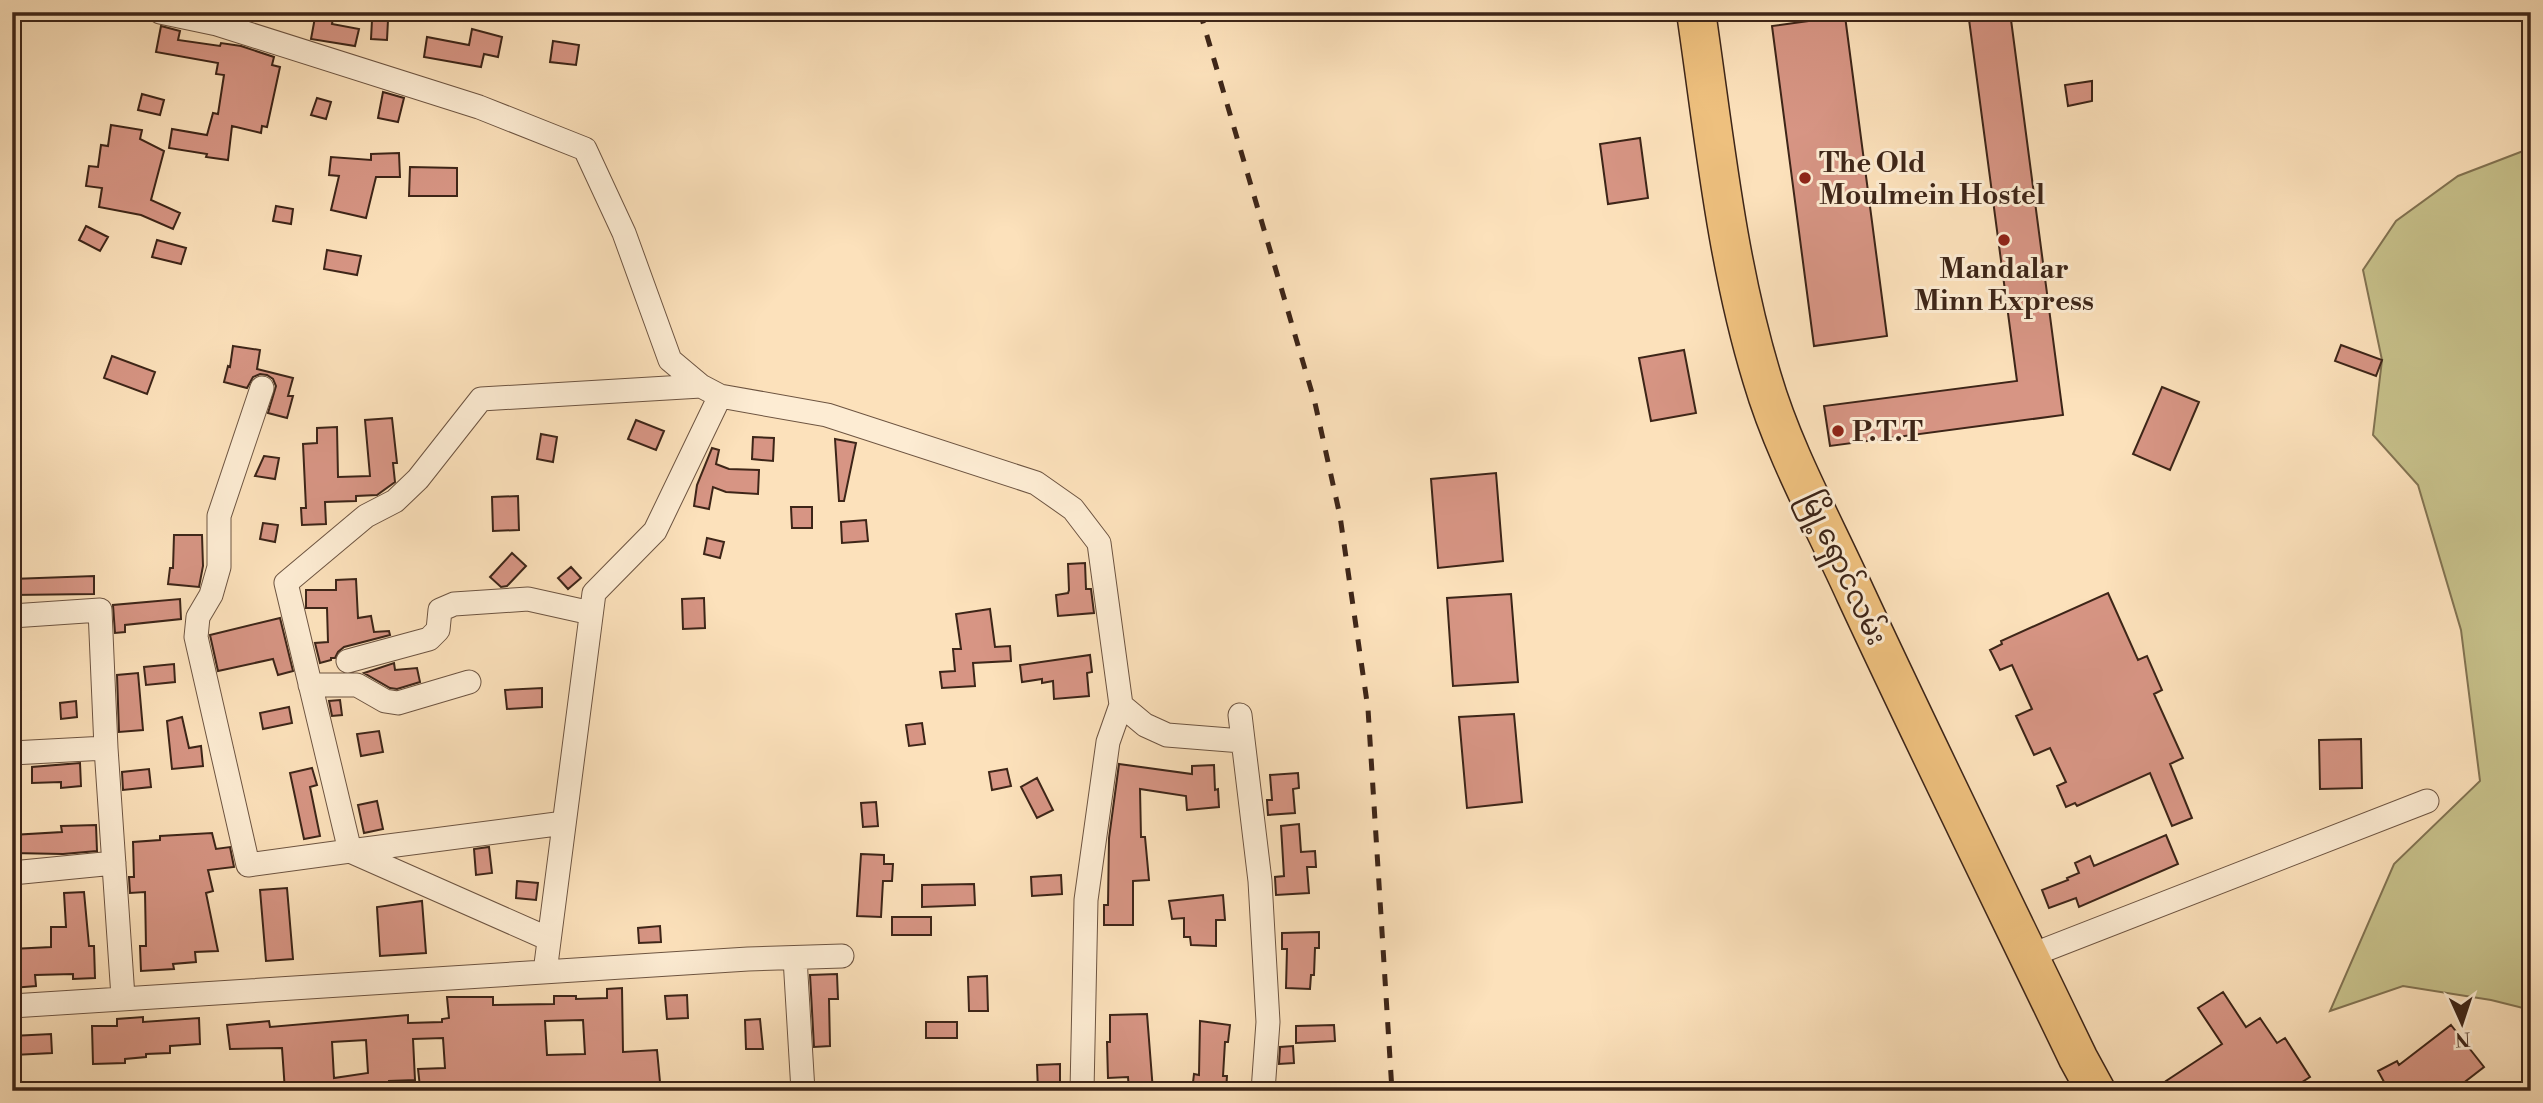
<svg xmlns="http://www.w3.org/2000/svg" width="2543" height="1103" font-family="'Libre Bodoni','Noto Sans Myanmar',serif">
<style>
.green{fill:#c7c18b;stroke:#827352;stroke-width:2}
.building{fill:#d79584;stroke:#3d2518;stroke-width:2;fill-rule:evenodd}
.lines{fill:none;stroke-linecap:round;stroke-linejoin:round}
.street-casing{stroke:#6d5441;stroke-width:25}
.highway-casing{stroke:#3d2518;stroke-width:41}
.street{stroke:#fdecd3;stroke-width:23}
.highway{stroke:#eec07e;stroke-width:38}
.rail{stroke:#3d2518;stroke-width:5;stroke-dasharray:12 12;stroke-linecap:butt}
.poi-dot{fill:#8f2418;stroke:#fdecd3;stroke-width:2.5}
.labels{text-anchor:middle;stroke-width:6;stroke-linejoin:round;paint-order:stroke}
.poi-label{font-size:28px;font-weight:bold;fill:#3d2518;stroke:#fdecd3;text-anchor:start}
.street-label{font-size:28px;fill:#3d2518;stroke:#fdecd3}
</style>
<rect width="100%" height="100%" fill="#fce1bb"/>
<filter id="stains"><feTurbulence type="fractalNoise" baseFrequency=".00286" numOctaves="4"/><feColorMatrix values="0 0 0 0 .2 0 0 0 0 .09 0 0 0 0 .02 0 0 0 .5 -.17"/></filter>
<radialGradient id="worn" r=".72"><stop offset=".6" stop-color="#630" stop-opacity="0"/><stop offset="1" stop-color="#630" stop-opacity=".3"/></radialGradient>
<path class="green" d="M 2531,148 L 2531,1010 L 2491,1000 L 2403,986 L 2330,1011 L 2394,864 L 2480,781 L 2461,630 L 2418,485 L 2373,435 L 2382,360 L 2363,270 L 2396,221 L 2458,176 Z"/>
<path class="building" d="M 316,12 L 334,12 L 332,24 L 359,29 L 355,46 L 311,39 Z
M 1968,12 L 2010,12 L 2063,415 L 1830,446 L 1824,406 L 2017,381 Z
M 1845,16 L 1887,336 L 1814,346 L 1772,26 Z
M 372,20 L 388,20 L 387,40 L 371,39 Z
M 161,26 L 180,31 L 178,40 L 220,46 L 221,43 L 241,46 L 274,57 L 272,65 L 280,67 L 267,127 L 262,126 L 261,133 L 232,126 L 228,160 L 206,157 L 207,154 L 169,148 L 172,129 L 207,135 L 213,113 L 218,114 L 224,75 L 216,74 L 218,63 L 156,52 Z
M 472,29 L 502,37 L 498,57 L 484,54 L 481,67 L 424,57 L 427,37 L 469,45 Z
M 553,41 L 579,45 L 576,65 L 550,62 Z
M 2092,81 L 2092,101 L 2068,106 L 2065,85 Z
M 383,92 L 404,98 L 398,122 L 378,118 Z
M 142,94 L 164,100 L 160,115 L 138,110 Z
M 317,98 L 331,102 L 326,119 L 311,115 Z
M 111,125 L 142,130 L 140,139 L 164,151 L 151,200 L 180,213 L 173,229 L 141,215 L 99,207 L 102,188 L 86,186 L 89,166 L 98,167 L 101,145 L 108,146 Z
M 1640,138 L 1648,198 L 1608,204 L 1600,144 Z
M 399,153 L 400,177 L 376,177 L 366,218 L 331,210 L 339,176 L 329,175 L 331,157 L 371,160 L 371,154 Z
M 410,167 L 457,168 L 457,196 L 409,196 Z
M 276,206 L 293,209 L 291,224 L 273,221 Z
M 86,226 L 108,237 L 100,251 L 79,240 Z
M 157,240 L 186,248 L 181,264 L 152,257 Z
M 327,250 L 361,256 L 357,275 L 324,269 Z
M 2341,345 L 2382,360 L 2376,376 L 2335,361 Z
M 233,346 L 260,350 L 257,369 L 293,378 L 288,396 L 293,396 L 287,418 L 268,413 L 276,386 L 273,379 L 267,375 L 260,374 L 253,377 L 247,388 L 224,382 L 228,366 L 230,367 Z
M 1684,350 L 1696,413 L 1651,421 L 1639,358 Z
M 112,356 L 155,372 L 147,394 L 104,378 Z
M 2162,387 L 2199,402 L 2170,470 L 2133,454 Z
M 392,418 L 397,463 L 393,463 L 395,482 L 377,495 L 356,496 L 356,501 L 325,502 L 326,524 L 302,525 L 301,508 L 306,508 L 303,444 L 317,443 L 317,428 L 337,427 L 338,477 L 370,476 L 365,420 Z
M 636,420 L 664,431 L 656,450 L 628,439 Z
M 541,434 L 557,437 L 553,462 L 537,459 Z
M 753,437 L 774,438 L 773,461 L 752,459 Z
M 835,439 L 856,443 L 844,501 L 839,501 Z
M 712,448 L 719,450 L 716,464 L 729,469 L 759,470 L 758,494 L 726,492 L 713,487 L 709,509 L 694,506 L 697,485 Z
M 264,456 L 279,458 L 275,479 L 255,476 Z
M 1496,473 L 1503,561 L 1438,568 L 1431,479 Z
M 518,496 L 519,530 L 493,531 L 492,497 Z
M 791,507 L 812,507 L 812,528 L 792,528 Z
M 866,520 L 868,541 L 842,543 L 841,522 Z
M 263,523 L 278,525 L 275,542 L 260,539 Z
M 174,535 L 202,535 L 203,566 L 199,587 L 168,584 L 170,568 L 173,568 Z
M 707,538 L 724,542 L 720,558 L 704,554 Z
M 512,553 L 526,566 L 507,586 L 501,587 L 490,577 Z
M 1085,563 L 1086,589 L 1091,589 L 1094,613 L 1058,616 L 1056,595 L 1068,593 L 1069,590 L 1068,564 Z
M 571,567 L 581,578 L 568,589 L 558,578 Z
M 94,576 L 94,594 L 12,595 L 12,579 Z
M 356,579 L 358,618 L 371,616 L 374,632 L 389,631 L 390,635 L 344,647 L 338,652 L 335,658 L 331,658 L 331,660 L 320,663 L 315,643 L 328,642 L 327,608 L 306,608 L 306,590 L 336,590 L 336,580 Z
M 2108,593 L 2138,660 L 2147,656 L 2162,690 L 2154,694 L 2183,758 L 2170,764 L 2192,818 L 2172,826 L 2150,773 L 2077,806 L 2075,803 L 2066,807 L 2057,786 L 2066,782 L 2050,748 L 2034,755 L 2016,716 L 2032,709 L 2012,665 L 2000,670 L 1990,650 L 2002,644 L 2001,641 Z
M 1511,594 L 1518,682 L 1453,686 L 1447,598 Z
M 704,598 L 705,628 L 683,629 L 682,599 Z
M 180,599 L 181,619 L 125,625 L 125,632 L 115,633 L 113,605 Z
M 990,609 L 995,647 L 1010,646 L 1011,661 L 973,663 L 975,686 L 942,688 L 940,672 L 955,671 L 953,649 L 961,649 L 956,614 Z
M 280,618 L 293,671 L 278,675 L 273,659 L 218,671 L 210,635 Z
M 1090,655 L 1092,672 L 1087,673 L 1089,696 L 1054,699 L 1053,681 L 1042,683 L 1042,679 L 1022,682 L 1020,665 Z
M 394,663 L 395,670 L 417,668 L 420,682 L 397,689 L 390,688 L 364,673 Z
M 174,664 L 175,682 L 146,685 L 144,667 Z
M 138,673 L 143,730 L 119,732 L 117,675 Z
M 542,688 L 542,707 L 507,709 L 505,690 Z
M 340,700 L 342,715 L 332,716 L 329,701 Z
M 76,701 L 77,717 L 61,719 L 60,703 Z
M 289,707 L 292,723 L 263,729 L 260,713 Z
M 1514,714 L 1522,802 L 1467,808 L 1459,717 Z
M 182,717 L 189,748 L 201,746 L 203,766 L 172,769 L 167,721 Z
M 922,723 L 925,744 L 909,746 L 906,725 Z
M 379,731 L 383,752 L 361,756 L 357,734 Z
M 2361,739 L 2362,788 L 2320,789 L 2319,740 Z
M 80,763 L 81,786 L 61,788 L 61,782 L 32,783 L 32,767 Z
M 1119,764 L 1192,774 L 1192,766 L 1214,765 L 1215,790 L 1218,789 L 1219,807 L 1187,810 L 1186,796 L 1140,789 L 1141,837 L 1145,837 L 1149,880 L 1133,881 L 1133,925 L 1104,925 L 1104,905 L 1108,905 L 1109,838 Z
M 312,768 L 317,785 L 310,787 L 320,836 L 304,839 L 290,773 Z
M 149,769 L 151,787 L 123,790 L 122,772 Z
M 1007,769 L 1011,786 L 992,790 L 989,772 Z
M 1298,773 L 1299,788 L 1293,789 L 1295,813 L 1268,815 L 1267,800 L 1272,800 L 1270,775 Z
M 1037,778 L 1053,810 L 1037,818 L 1021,787 Z
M 377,801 L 383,829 L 364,833 L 358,805 Z
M 876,802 L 878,826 L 863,827 L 861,803 Z
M 1299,824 L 1301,852 L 1315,851 L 1316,867 L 1307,867 L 1309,893 L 1276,895 L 1275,877 L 1284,876 L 1281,826 Z
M 96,825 L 97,851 L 63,854 L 12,853 L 12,835 L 62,832 L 61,826 Z
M 212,833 L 216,849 L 230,847 L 234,867 L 208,870 L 213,891 L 206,893 L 218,951 L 195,952 L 196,962 L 173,964 L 174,969 L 141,971 L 140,946 L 146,946 L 145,892 L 130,893 L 129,877 L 134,877 L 133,842 L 160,840 L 160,836 Z
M 2166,835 L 2178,864 L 2079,907 L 2076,898 L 2049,908 L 2042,890 L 2068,880 L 2067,878 L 2079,873 L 2075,863 L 2090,856 L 2094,866 Z
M 489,847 L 492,873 L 476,875 L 474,849 Z
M 861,854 L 884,855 L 884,864 L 893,864 L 892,881 L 883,881 L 881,917 L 857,916 Z
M 1061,875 L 1062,894 L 1032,896 L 1031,877 Z
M 517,881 L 538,883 L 536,900 L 516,898 Z
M 974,884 L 975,905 L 922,907 L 922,885 Z
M 287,888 L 293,959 L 266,961 L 260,890 Z
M 84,892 L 89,946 L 94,946 L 95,978 L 73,979 L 73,974 L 35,975 L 36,986 L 12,988 L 12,949 L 51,947 L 51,927 L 66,927 L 64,893 Z
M 1223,895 L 1225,920 L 1216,920 L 1216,946 L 1191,945 L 1190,937 L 1184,937 L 1184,918 L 1172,919 L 1169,901 Z
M 422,901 L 426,953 L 380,956 L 377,907 Z
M 892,917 L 931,917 L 931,935 L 892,935 Z
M 660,926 L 661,942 L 639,943 L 638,928 Z
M 1319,932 L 1319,948 L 1315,948 L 1314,975 L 1311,975 L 1310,989 L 1286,988 L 1287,949 L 1282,949 L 1282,933 Z
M 837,974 L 838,999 L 829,999 L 830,1046 L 814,1047 L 810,975 Z
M 987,976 L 988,1011 L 969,1011 L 968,977 Z
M 622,988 L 623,1052 L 657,1050 L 660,1082 L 546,1086 L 546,1088 L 520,1089 L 520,1091 L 449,1091 L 448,1085 L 420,1087 L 418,1069 L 445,1068 L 443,1038 L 413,1039 L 415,1080 L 389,1081 L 389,1091 L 285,1091 L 282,1048 L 230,1049 L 227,1025 L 269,1021 L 270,1027 L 408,1015 L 408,1023 L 442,1022 L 442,1019 L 449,1018 L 447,997 L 493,997 L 493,1005 L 554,1004 L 554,996 L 576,996 L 576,999 L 607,998 L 607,989 ZM 583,1020 L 585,1054 L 547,1055 L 545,1021 ZM 366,1040 L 368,1073 L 334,1078 L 332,1042 Z
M 2223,992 L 2246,1027 L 2260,1018 L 2277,1043 L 2285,1038 L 2310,1077 L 2288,1091 L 2173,1091 L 2166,1081 L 2222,1044 L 2198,1008 Z
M 687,995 L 688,1018 L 667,1019 L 665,996 Z
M 1147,1014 L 1153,1091 L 1129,1091 L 1128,1077 L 1108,1078 L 1107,1042 L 1110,1042 L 1110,1015 Z
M 143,1017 L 143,1022 L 199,1018 L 200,1044 L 170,1046 L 170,1053 L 146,1054 L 146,1057 L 125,1059 L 125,1063 L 93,1064 L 92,1026 L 117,1026 L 117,1019 Z
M 760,1019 L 763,1049 L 746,1049 L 745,1020 Z
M 1200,1021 L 1230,1025 L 1228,1042 L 1225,1042 L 1223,1076 L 1227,1076 L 1226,1091 L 1192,1091 L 1194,1074 L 1199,1075 Z
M 926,1022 L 957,1022 L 957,1038 L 926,1038 Z
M 1334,1025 L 1335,1041 L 1296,1043 L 1296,1026 Z
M 2451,1025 L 2484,1067 L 2453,1091 L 2389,1091 L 2378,1071 L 2397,1061 L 2399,1065 Z
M 51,1034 L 52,1053 L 14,1055 L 12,1036 Z
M 1293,1046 L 1294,1063 L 1279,1064 L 1280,1047 Z
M 1060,1064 L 1060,1091 L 1038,1091 L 1037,1065 Z"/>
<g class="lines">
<defs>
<path id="street" d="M 160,12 L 217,24 L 479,107 L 585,149 L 624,233 L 670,360 L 701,386 L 720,396 L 827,415 L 1036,483 L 1073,509 L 1099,543 L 1121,705 L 1108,742 L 1086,900 L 1082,1091
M 262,388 L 219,516 L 219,567 L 211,595 L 198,617 L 196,637 L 248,865 L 350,851 L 549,939
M 12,616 L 100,610 L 106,748 L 123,997
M 348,661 L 429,639 L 438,630 L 440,610 L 454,604 L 528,599 L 591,613
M 310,685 L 357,685 L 385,701 L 398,703 L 469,682
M 1121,705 L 1145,725 L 1167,735 L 1242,741
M 1240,715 L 1260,881 L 1268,1022 L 1263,1091
M 12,753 L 106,748
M 564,823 L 350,851 L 286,583 L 366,516 L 395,501 L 418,479 L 481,399 L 701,386
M 12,873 L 114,863
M 2029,956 L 2427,801
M 795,958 L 803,1091
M 545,972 L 594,593 L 655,531 L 720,396
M 12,1006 L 748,959 L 842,956"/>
<path id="highway" d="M 1696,12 C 1714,134 1726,260 1762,378 C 1784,453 1824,524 1856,595 C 1928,750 2004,904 2078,1058 L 2096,1091"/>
</defs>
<use href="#street" class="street-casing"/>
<use href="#highway" class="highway-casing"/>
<use href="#street" class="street"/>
<use href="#highway" class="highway"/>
<path class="rail" d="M 1200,12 L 1315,403 L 1340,516 L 1368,709 L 1392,1091"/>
</g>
<g class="poi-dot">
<circle cx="1805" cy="178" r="7"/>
<circle cx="2004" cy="240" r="7"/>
<circle cx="1838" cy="431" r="7"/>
</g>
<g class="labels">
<g class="poi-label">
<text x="1819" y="172">The Old<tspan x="1819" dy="32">Moulmein Hostel</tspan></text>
<text x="2004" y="278" text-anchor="middle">Mandalar<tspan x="2004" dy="32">Minn Express</tspan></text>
<text x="1852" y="441">P.T.T</text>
</g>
<g class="street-label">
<text transform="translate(1844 568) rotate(65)" y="10">မြို့ရှောင်လမ်း</text>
</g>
</g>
<rect width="2543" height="1103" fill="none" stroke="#fce1bb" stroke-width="42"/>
<rect x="14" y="14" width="2515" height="1075" fill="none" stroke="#3d2518" stroke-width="3.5"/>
<rect x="21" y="21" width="2501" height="1061" fill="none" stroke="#3d2518" stroke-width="2"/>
<g transform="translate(2462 1023) rotate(177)" stroke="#fdecd3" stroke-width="5" paint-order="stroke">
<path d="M0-5L12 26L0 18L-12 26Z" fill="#3d2518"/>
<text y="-10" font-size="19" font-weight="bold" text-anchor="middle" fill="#3d2518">N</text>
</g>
<rect width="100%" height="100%" filter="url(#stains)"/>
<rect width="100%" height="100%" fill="url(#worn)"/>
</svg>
